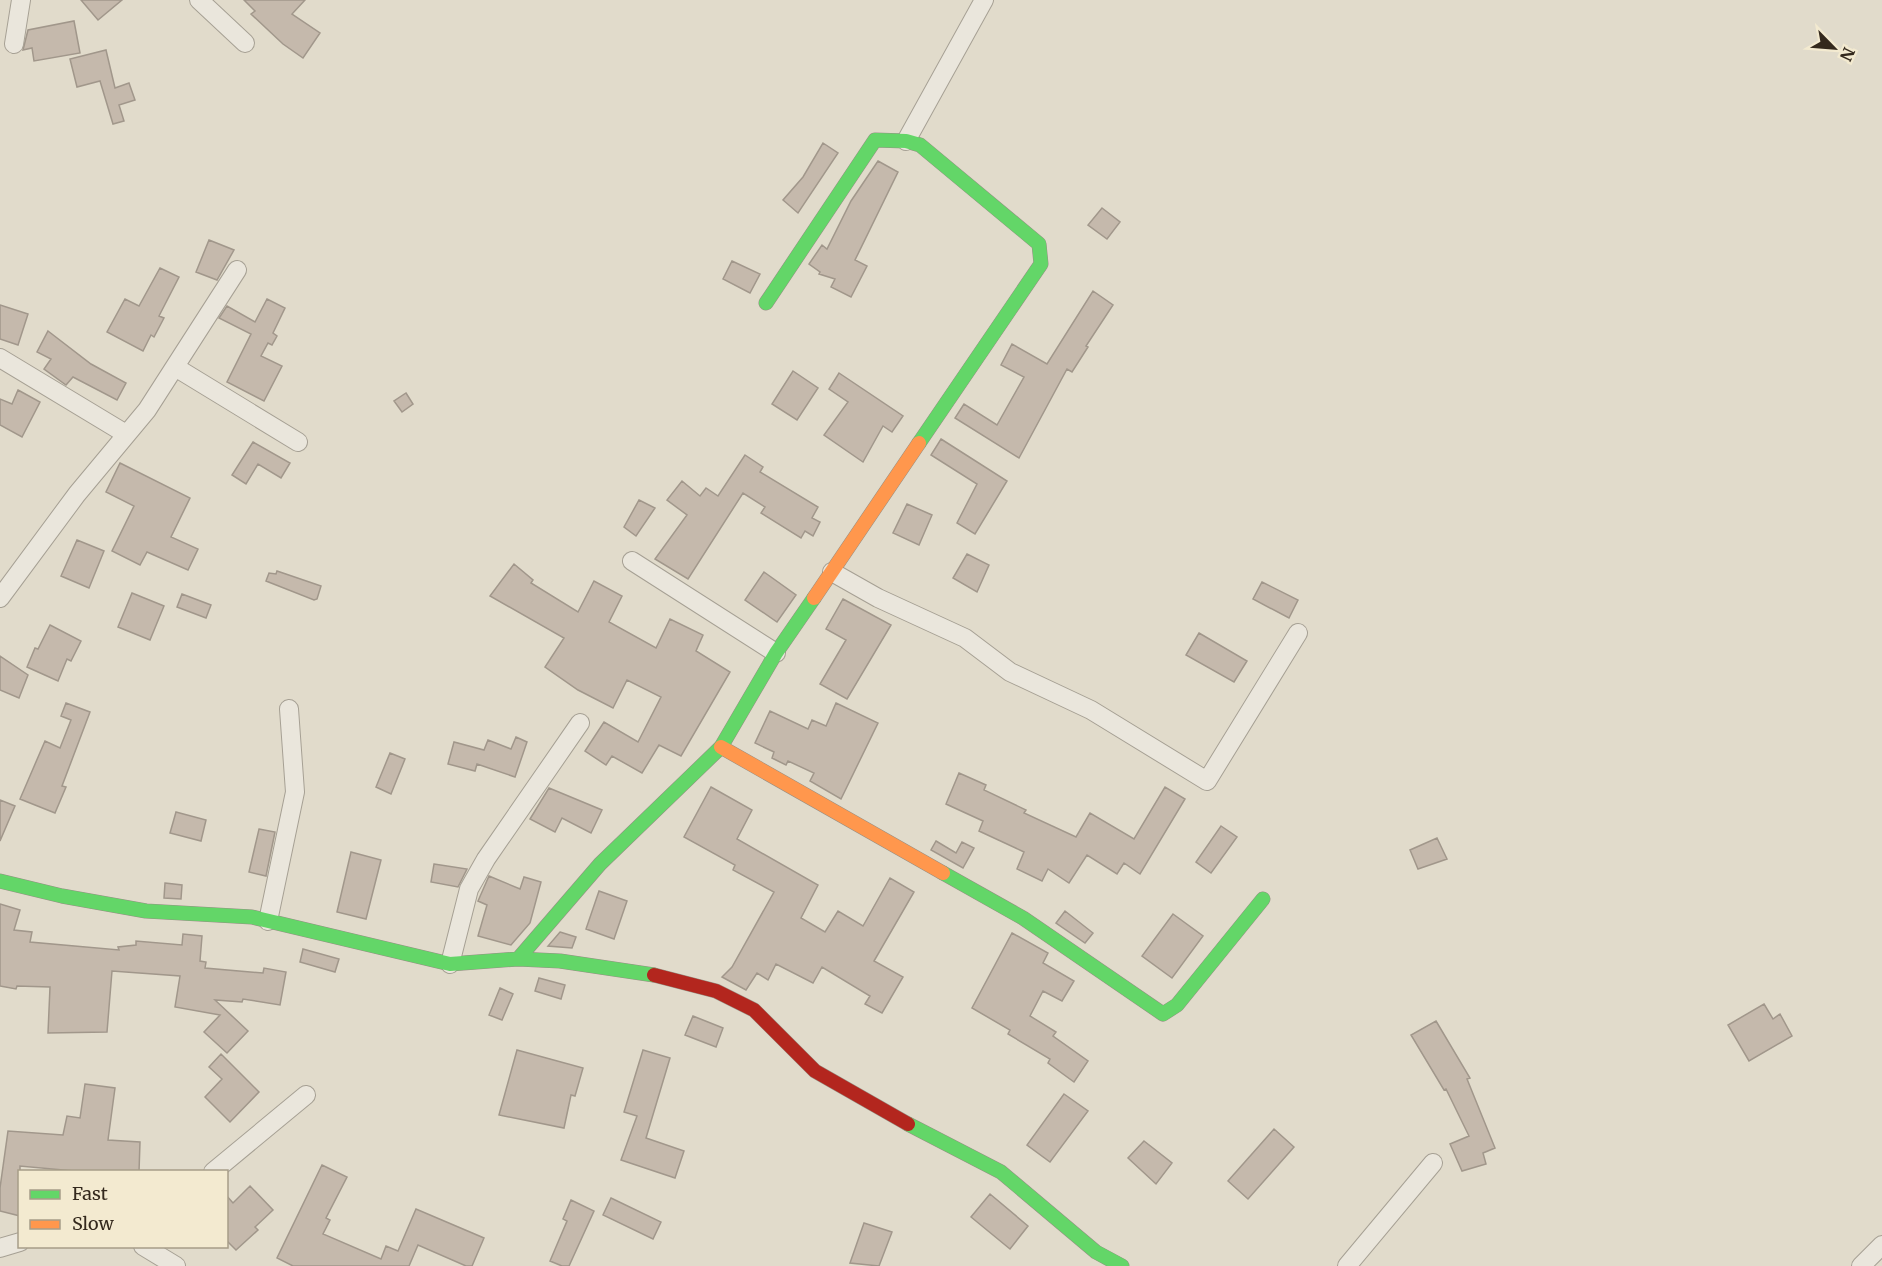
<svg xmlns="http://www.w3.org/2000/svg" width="1882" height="1266" font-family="Merriweather,serif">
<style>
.building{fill:#c5b9ac;stroke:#a1978b;stroke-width:1.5}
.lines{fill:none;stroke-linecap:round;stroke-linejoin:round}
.street-casing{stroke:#a6a094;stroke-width:20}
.fast-casing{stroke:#968f84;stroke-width:15}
.slow-casing{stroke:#968f84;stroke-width:15}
.jam-casing{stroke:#968f84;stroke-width:15}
.street{stroke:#eae6dc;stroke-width:18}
.fast{stroke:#63d668;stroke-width:14}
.slow{stroke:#ff974d;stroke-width:14}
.jam{stroke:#b3261e;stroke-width:14}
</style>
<rect width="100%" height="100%" fill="#e1dbcb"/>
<path class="building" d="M 81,0 L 122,0 L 98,20 Z
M 244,0 L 305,0 L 292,14 L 320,33 L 303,58 L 283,44 L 251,14 L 255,11 Z
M 74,21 L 80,53 L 34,61 L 32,48 L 23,50 L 28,30 Z
M 106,50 L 115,88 L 129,83 L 135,100 L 119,105 L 124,121 L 113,124 L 100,81 L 77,87 L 70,59 Z
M 823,143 L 838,153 L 798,213 L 783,200 L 803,177 Z
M 878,161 L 898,172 L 855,260 L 867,266 L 851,297 L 831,287 L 835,279 L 819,274 L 820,272 L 809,264 L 822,245 L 827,249 L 851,201 Z
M 1102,208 L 1120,222 L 1107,239 L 1088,225 Z
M 209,240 L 234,250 L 217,280 L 196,272 Z
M 732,261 L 760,274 L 750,293 L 723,279 Z
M 160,268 L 179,277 L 159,316 L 164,318 L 154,337 L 151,335 L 143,351 L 107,332 L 125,299 L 139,306 Z
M 1093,291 L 1113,305 L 1086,346 L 1088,347 L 1072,372 L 1067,369 L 1019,458 L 955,418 L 964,404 L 997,425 L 1024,377 L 1001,365 L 1012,344 L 1047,364 Z
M 267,299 L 285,308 L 273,333 L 277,336 L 272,345 L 268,343 L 261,356 L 282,366 L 264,401 L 227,382 L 251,334 L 219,318 L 227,306 L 255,322 Z
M 0,305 L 28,314 L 18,345 L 0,339 Z
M 48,331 L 91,364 L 126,383 L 117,400 L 73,377 L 66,385 L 44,369 L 51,359 L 37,352 Z
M 793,371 L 818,388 L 797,420 L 772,404 Z
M 839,373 L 903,416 L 892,432 L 883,426 L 863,462 L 824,435 L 848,402 L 829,389 Z
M 18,390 L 40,402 L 22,437 L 0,425 L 0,399 L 12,404 Z
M 406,393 L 413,404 L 402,412 L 394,401 Z
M 941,439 L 1007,481 L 975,534 L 957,523 L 977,484 L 931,455 Z
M 253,442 L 290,463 L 281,478 L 258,464 L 246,484 L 232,475 Z
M 745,455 L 763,467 L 760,472 L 818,507 L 812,518 L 820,522 L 813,536 L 805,531 L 801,538 L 761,513 L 765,507 L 743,493 L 688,579 L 655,559 L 687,515 L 667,500 L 682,481 L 700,496 L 706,488 L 718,496 Z
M 120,463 L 190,498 L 171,537 L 198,549 L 188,570 L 147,552 L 140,565 L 112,551 L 134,506 L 106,492 Z
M 639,500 L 655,508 L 636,536 L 624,527 Z
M 907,504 L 932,515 L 919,545 L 893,533 Z
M 77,540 L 104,551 L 89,588 L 61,576 Z
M 967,554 L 989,565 L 977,592 L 953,578 Z
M 514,564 L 533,580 L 531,583 L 578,612 L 594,581 L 622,596 L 609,622 L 656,648 L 670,619 L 703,635 L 696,651 L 730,672 L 681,756 L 659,745 L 642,773 L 612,756 L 606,765 L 585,751 L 604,722 L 638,742 L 661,697 L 627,680 L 613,708 L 578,690 L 545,667 L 564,638 L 490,596 Z
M 277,571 L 321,586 L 317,599 L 314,600 L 266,581 L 269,573 L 276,574 Z
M 764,572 L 796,595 L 777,622 L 745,600 Z
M 1262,582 L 1298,600 L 1289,618 L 1253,599 Z
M 132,593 L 164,606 L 150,640 L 118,627 Z
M 182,594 L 211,605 L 206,618 L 177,607 Z
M 843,599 L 891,625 L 847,699 L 820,684 L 846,640 L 826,629 Z
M 50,625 L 81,641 L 71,661 L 67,659 L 58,681 L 27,667 L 35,648 L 38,649 Z
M 1199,633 L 1247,661 L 1234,682 L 1186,655 Z
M 0,656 L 28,675 L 19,698 L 0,690 Z
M 66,703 L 90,712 L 62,786 L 66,787 L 55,813 L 20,799 L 45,741 L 60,748 L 71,720 L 61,716 Z
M 836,703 L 878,723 L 841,799 L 810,781 L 814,773 L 788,761 L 786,765 L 772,758 L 774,752 L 755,743 L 770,711 L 808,729 L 812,720 L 826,726 Z
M 516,737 L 527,742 L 515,777 L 477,764 L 475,771 L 448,764 L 454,742 L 484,750 L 488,740 L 511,749 Z
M 390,753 L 405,759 L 391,794 L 376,787 Z
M 959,773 L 986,785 L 984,790 L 1026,810 L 1024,813 L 1076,837 L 1090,813 L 1134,839 L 1165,787 L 1185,799 L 1140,874 L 1124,863 L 1117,874 L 1087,855 L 1069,883 L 1048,869 L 1042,881 L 1017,869 L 1024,852 L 979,831 L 983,821 L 946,804 Z
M 711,787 L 752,810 L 737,839 L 818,885 L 801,918 L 825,932 L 838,911 L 863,926 L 890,878 L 914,892 L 874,961 L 903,977 L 882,1013 L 865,1004 L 870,996 L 822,967 L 813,983 L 776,964 L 768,980 L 757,973 L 746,990 L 722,977 L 732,967 L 774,892 L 733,870 L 735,865 L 684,837 Z
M 549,788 L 602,810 L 591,833 L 562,818 L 555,832 L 530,819 Z
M 0,800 L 15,806 L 0,841 Z
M 176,812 L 206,820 L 201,841 L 170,833 Z
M 1221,826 L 1237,837 L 1211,873 L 1196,862 Z
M 259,829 L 275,832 L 266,876 L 249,872 Z
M 1437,838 L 1447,859 L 1418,869 L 1410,850 Z
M 936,841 L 956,853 L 962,842 L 974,848 L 963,868 L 931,850 Z
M 351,852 L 381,860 L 366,919 L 337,912 Z
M 434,864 L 467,869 L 458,887 L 431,882 Z
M 489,876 L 520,889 L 524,877 L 541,882 L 530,923 L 511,945 L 478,936 L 487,905 L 478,901 Z
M 165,883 L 182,885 L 181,899 L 164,898 Z
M 599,891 L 627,901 L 614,939 L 586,929 Z
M 0,904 L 20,910 L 14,930 L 32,932 L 30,942 L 119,950 L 118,947 L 136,945 L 136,941 L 182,945 L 183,934 L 202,936 L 200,961 L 206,962 L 205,968 L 263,973 L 264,968 L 286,972 L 280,1005 L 243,999 L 242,1002 L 215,1000 L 248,1031 L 227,1053 L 204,1032 L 220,1015 L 175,1007 L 180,976 L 112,971 L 107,1032 L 48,1033 L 50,987 L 17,986 L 16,989 L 0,986 Z
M 1065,911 L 1093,933 L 1085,943 L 1056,923 Z
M 1173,914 L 1203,936 L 1172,978 L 1142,956 Z
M 560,932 L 576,937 L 572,948 L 548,946 Z
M 1012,933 L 1048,953 L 1043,963 L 1074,981 L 1062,1001 L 1043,991 L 1030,1016 L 1056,1032 L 1053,1036 L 1088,1061 L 1074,1082 L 1048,1063 L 1050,1059 L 1008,1034 L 1010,1030 L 972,1008 Z
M 303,949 L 339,959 L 335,972 L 300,962 Z
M 539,978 L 565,985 L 561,999 L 535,991 Z
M 500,988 L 513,994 L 502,1020 L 489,1015 Z
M 1764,1004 L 1773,1019 L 1780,1014 L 1792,1036 L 1749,1061 L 1728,1025 Z
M 693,1016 L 723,1028 L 716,1047 L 685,1035 Z
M 1436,1021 L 1470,1078 L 1467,1079 L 1495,1148 L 1483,1153 L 1486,1164 L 1462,1171 L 1450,1144 L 1469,1136 L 1446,1089 L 1444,1090 L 1411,1035 Z
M 517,1050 L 583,1068 L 575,1096 L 571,1095 L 564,1128 L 499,1115 Z
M 643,1050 L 670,1058 L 646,1138 L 684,1151 L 675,1178 L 621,1160 L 637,1116 L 624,1112 Z
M 221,1054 L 259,1092 L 230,1122 L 205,1097 L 222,1079 L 209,1067 Z
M 85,1084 L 115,1088 L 108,1140 L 140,1142 L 139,1172 L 85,1172 L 20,1166 L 20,1216 L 0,1211 L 0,1188 L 8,1131 L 63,1135 L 67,1116 L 80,1118 Z
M 1064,1094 L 1088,1111 L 1050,1162 L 1027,1145 Z
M 1274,1129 L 1294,1147 L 1248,1199 L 1228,1181 Z
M 1144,1141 L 1172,1163 L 1156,1184 L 1128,1158 Z
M 322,1165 L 347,1177 L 326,1218 L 330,1220 L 323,1234 L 381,1259 L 386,1246 L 398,1251 L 416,1209 L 484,1238 L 472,1266 L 466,1266 L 418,1245 L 409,1266 L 293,1266 L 277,1258 Z
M 250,1186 L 273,1210 L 255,1227 L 258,1230 L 236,1250 L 226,1240 L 226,1195 L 233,1203 Z
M 990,1194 L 1028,1226 L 1010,1249 L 971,1217 Z
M 611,1198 L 661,1222 L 653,1239 L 603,1215 Z
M 571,1200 L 594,1211 L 569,1266 L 562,1266 L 550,1261 L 567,1221 L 563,1219 Z
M 864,1223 L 892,1232 L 879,1266 L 850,1263 Z"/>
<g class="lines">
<defs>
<path id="street" d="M 199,0 L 245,43
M 14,44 L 21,0
M 906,141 L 984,0
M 0,358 L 126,434
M 175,367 L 298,442
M 632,561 L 776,653
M 832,572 L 878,598 L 965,638 L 1010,672 L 1091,710 L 1207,781 L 1298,633
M 0,598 L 77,494 L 147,410 L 237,270
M 268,921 L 295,792 L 289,709
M 450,964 L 469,889 L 486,859 L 580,723
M 213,1172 L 306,1095
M 143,1246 L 176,1266
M 0,1248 L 20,1242
M 1347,1266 L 1433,1163
M 1861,1266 L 1882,1245"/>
<path id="fast" d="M 766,303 L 875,140 L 906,141 L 920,145 L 1039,244 L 1041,264 L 919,443
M 943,873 L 1023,918 L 1163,1014 L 1177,1005 L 1263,899
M 0,881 L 62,896 L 146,911 L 252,917 L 450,964 L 518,959 L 560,961 L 654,975
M 518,959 L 600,864 L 721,747 L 776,653 L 814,598
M 908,1124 L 1001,1172 L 1096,1252 L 1122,1266"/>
<path id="slow" d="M 814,598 L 919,443
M 721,747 L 943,873"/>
<path id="jam" d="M 654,975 L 716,991 L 754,1010 L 815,1071 L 908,1124"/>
</defs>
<use href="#street" class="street-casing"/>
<use href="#fast" class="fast-casing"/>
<use href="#slow" class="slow-casing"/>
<use href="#jam" class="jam-casing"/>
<use href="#street" class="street"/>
<use href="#fast" class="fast"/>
<use href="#slow" class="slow"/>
<use href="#jam" class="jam"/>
</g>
<rect x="18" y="1170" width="210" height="78" fill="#f3ead0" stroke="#a79d88" stroke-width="1.5"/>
<rect x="30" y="1190" width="30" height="9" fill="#63d668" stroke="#a79d88" stroke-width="1.5"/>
<text x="72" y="1200" font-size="18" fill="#34291d">Fast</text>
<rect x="30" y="1220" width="30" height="9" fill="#ff974d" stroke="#a79d88" stroke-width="1.5"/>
<text x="72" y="1230" font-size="18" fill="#34291d">Slow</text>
<g transform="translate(1834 48) rotate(115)" stroke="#f3ead0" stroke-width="4.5" paint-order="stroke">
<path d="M0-4.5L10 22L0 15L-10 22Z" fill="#34291d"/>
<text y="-9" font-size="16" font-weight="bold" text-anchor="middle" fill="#34291d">N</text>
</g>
</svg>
